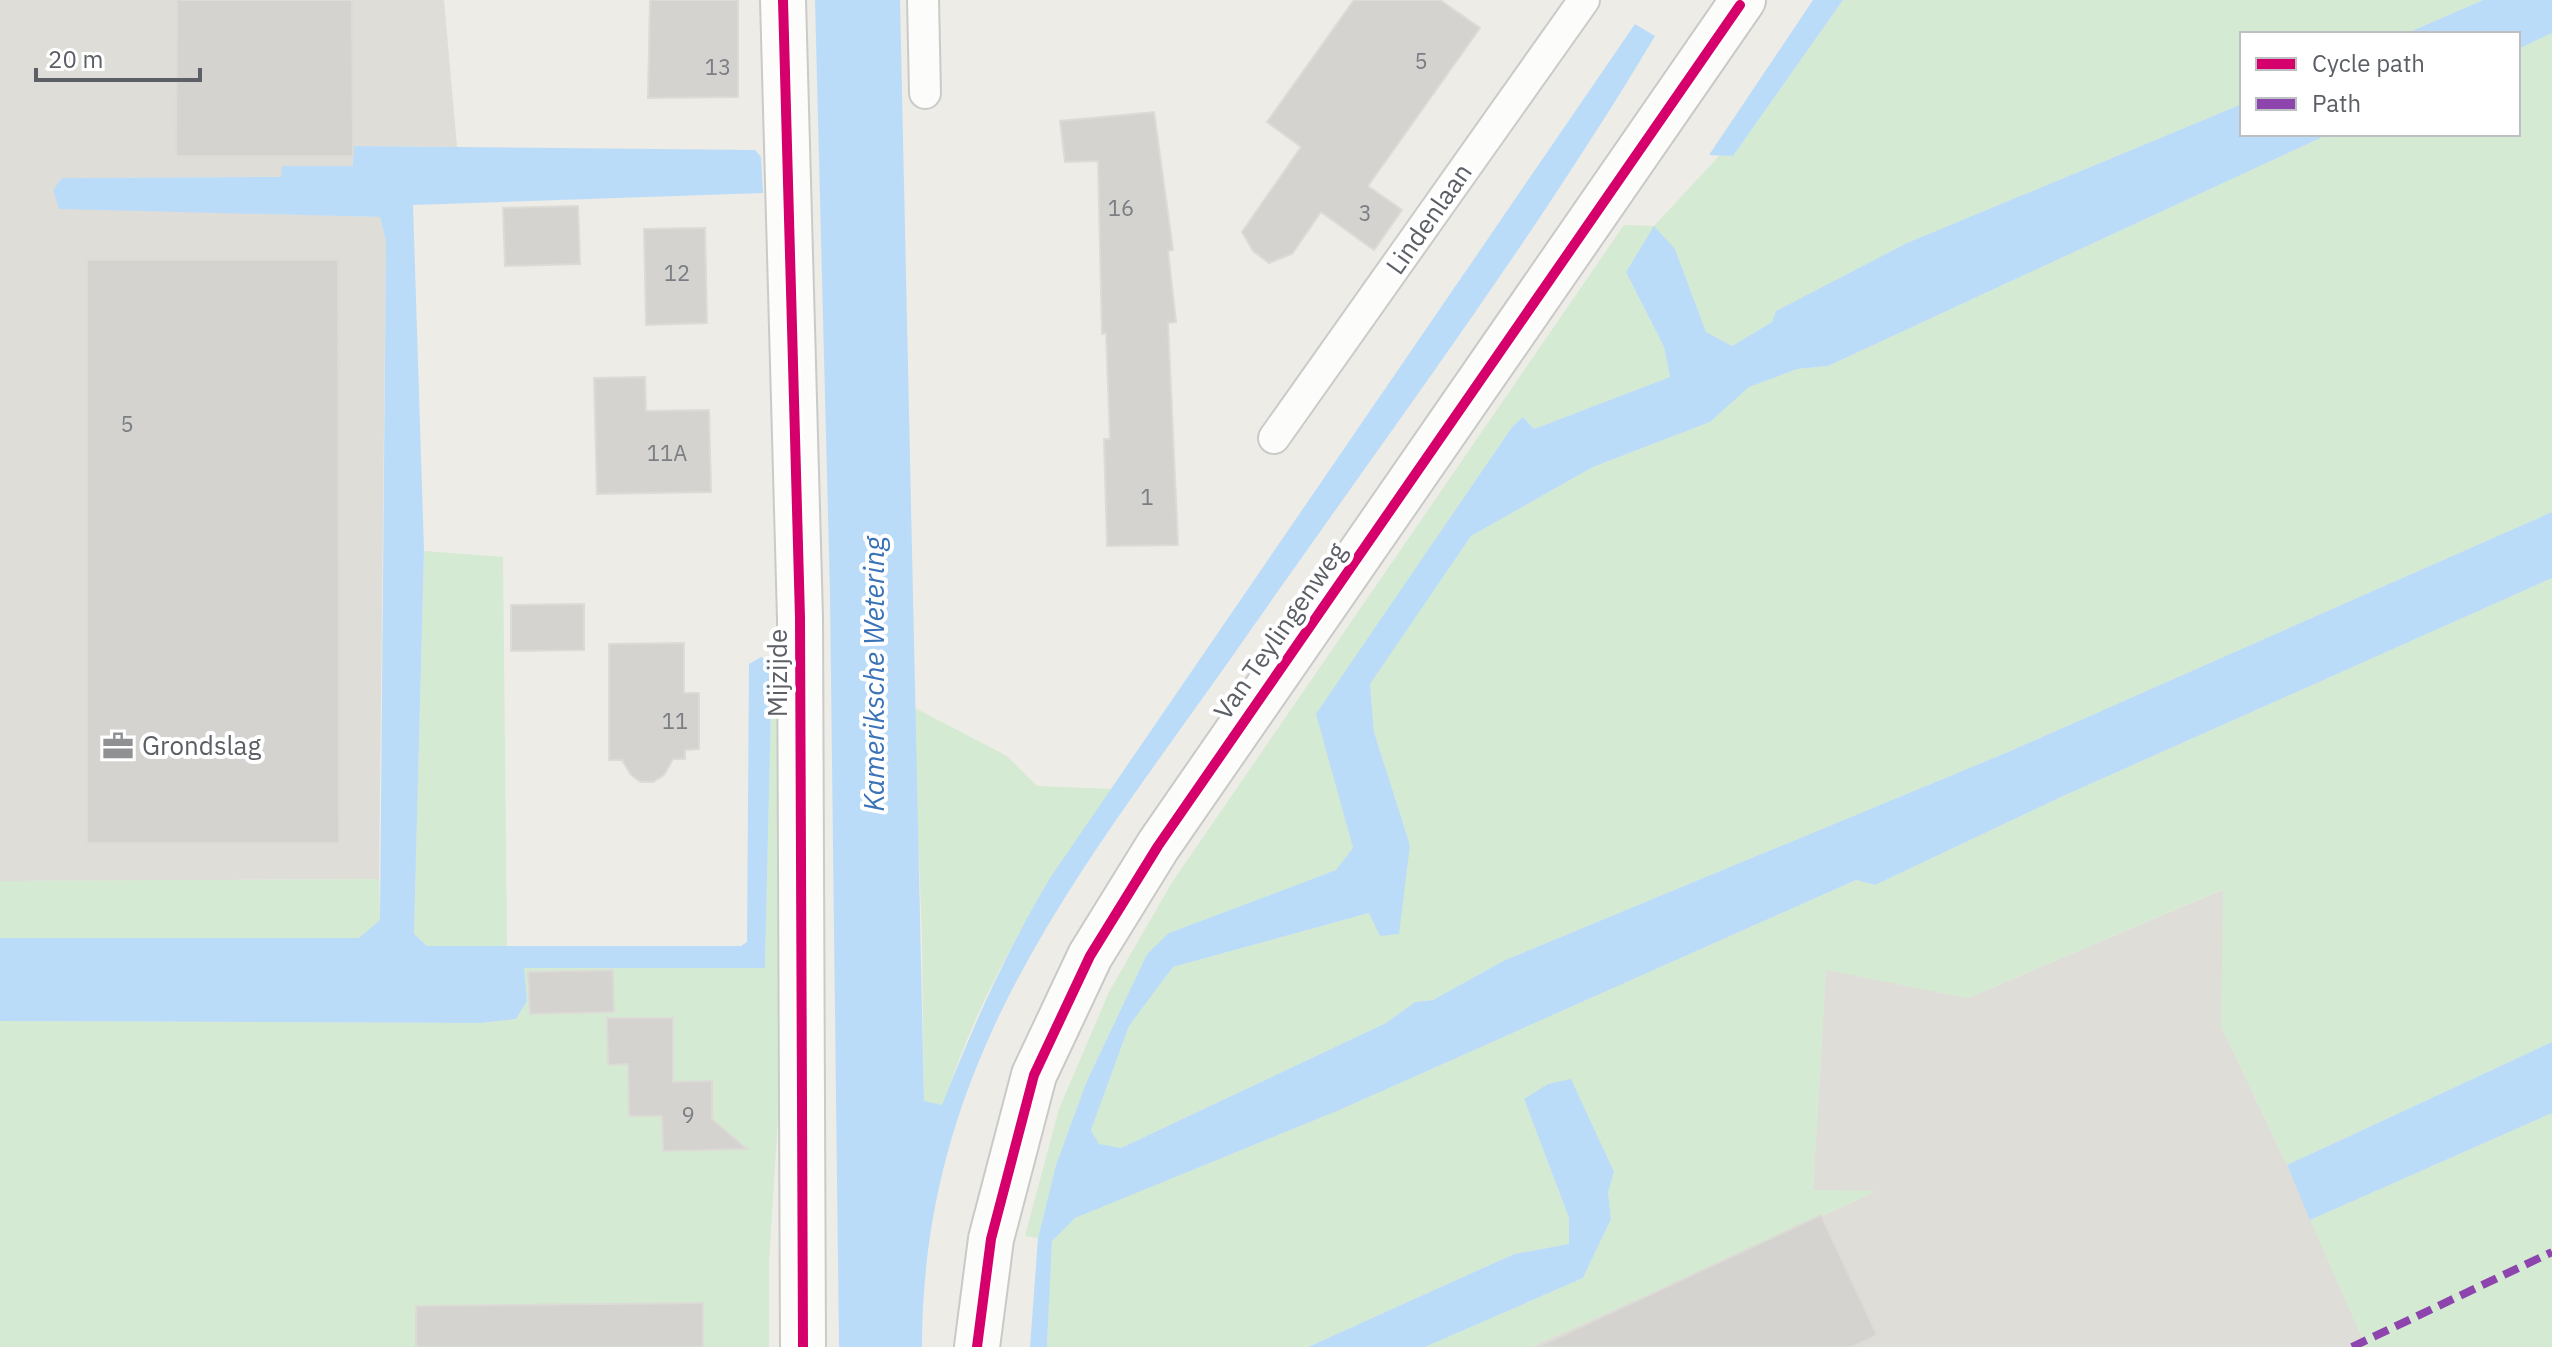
<svg xmlns="http://www.w3.org/2000/svg" width="2552" height="1347" font-family="'IBM Plex Sans',sans-serif">
<style>
.industrial{fill:#deddd8}
.green{fill:#d4ead2}
.water{fill:#bbdcf8}
.building{fill:#d4d3d0;stroke:#dcdbd6;stroke-width:2}
.lines{fill:none;stroke-linecap:round;stroke-linejoin:round}
.service-casing{stroke:#cacac9;stroke-width:34}
.minor-casing{stroke:#cacac9;stroke-width:48}
.secondary-casing{stroke:#c9c9c8;stroke-width:48}
.service{stroke:#fcfcfb;stroke-width:30}
.minor{stroke:#fcfcfb;stroke-width:44}
.secondary{stroke:#fcfcfb;stroke-width:44}
.quiet{stroke:#8e44ad;stroke-width:8;stroke-dasharray:16 8;stroke-linecap:butt}
.cycleway-casing{stroke:#fff;stroke-width:15}
.cycleway{stroke:#d6006c;stroke-width:10}
.labels{text-anchor:middle;stroke-width:8;stroke-linejoin:round;paint-order:stroke}
.number-label{font-size:22px;fill:#7b7e82}
.street-label{font-size:26px;fill:#5c6066;stroke:#fff}
.poi-label{font-size:26px;fill:#5c6066;stroke:#fff;text-anchor:start}
.water-label{font-size:28px;font-style:italic;fill:#3b73b8;stroke:#fff}
</style>
<rect width="100%" height="100%" fill="#edece7"/>
<path class="industrial" d="M 0,0 L 444,0 L 457,147 L 353,146 L 353,166 L 282,166 L 282,177 L 63,178 L 86,208 L 380,217 L 386,242 L 379,879 L 0,881 Z
M 2224,889 L 2221,1026 L 2287,1165 L 2366,1347 L 1531,1347 L 1875,1192 L 1813,1190 L 1826,969 L 1968,998 Z"/>
<path class="green" d="M 1843,0 L 2483,0 L 2405,34 L 2242,34 L 2242,104 L 1907,243 L 1777,311 L 1772,322 L 1732,346 L 1706,332 L 1675,249 L 1654,227 L 1626,272 L 1664,347 L 1670,377 L 1534,429 L 1523,417 L 1512,427 L 1317,714 L 1353,848 L 1337,870 L 1170,933 L 1147,954 L 1086,1083 L 1056,1165 L 1038,1238 L 1025,1236 L 1059,1109 L 1109,992 L 1171,884 L 1624,225 L 1654,226 L 1720,155 L 1733,156 Z
M 2552,33 L 2552,512 L 2008,752 L 1503,961 L 1433,1000 L 1415,1002 L 1386,1023 L 1121,1148 L 1099,1145 L 1091,1130 L 1129,1026 L 1173,967 L 1369,913 L 1410,845 L 1374,732 L 1370,683 L 1471,536 L 1593,467 L 1710,422 L 1748,387 L 1797,369 L 1828,366 L 2329,134 L 2518,134 L 2518,49 Z
M 424,551 L 503,557 L 507,947 L 427,946 L 414,934 Z
M 2552,578 L 2552,1042 L 2287,1165 L 2221,1026 L 2223,889 L 1968,998 L 1826,970 L 1813,1190 L 1877,1191 L 1531,1347 L 1425,1347 L 1583,1278 L 1611,1219 L 1608,1192 L 1614,1172 L 1524,1099 L 1569,1218 L 1570,1244 L 1514,1254 L 1308,1347 L 1047,1347 L 1052,1241 L 1074,1218 L 1337,1111 L 1856,880 L 1875,885 L 2061,797 Z
M 772,663 L 787,663 L 786,991 L 769,1261 L 769,1347 L 0,1347 L 0,1021 L 480,1023 L 516,1019 L 527,1001 L 523,968 L 765,968 Z
M 913,707 L 1007,756 L 1037,786 L 1112,789 C 1043,888 979,989 943,1106 L 924,1102 L 922,937 Z
M 379,879 L 380,920 L 360,938 L 0,938 L 0,881 Z
M 2552,1113 L 2552,1347 L 2366,1347 L 2310,1220 Z"/>
<path class="water" d="M 815,0 L 900,0 L 924,1101 L 942,1105 C 974,1024 1005,954 1050,878 L 1635,24 L 1655,36 C 1532,242 1387,435 1250,631 C 1090,862 922,1048 922,1347 L 839,1347 L 830,594 Z
M 1813,0 L 1843,0 L 1733,156 L 1709,155 Z
M 2483,0 L 2552,0 L 2552,33 L 2518,49 L 2518,34 L 2405,34 Z
M 2242,104 L 2242,134 L 2329,134 L 1828,366 L 1797,369 L 1749,387 L 1710,422 L 1593,467 L 1471,536 L 1370,684 L 1374,732 L 1410,845 L 1399,934 L 1380,936 L 1369,913 L 1173,967 L 1129,1026 L 1091,1130 L 1099,1144 L 1121,1148 L 1386,1023 L 1415,1002 L 1433,1000 L 1503,961 L 2008,752 L 2552,512 L 2552,578 L 2061,797 L 1875,885 L 1856,880 L 1337,1111 L 1075,1218 L 1052,1241 L 1047,1347 L 1030,1347 L 1038,1238 L 1056,1165 L 1086,1083 L 1147,954 L 1169,933 L 1336,870 L 1353,848 L 1316,714 L 1512,427 L 1523,417 L 1534,429 L 1670,377 L 1664,347 L 1626,272 L 1654,226 L 1675,249 L 1706,332 L 1732,346 L 1772,322 L 1776,311 L 1907,243 Z
M 353,146 L 755,150 L 761,157 L 763,193 L 413,205 L 424,551 L 414,934 L 427,946 L 741,946 L 747,942 L 749,664 L 761,657 L 772,663 L 765,968 L 524,968 L 527,1001 L 516,1019 L 480,1023 L 0,1021 L 0,938 L 359,938 L 380,920 L 386,242 L 380,217 L 59,209 L 53,190 L 62,178 L 281,177 L 282,166 L 353,166 Z
M 2552,1042 L 2552,1113 L 2310,1220 L 2287,1165 Z
M 1571,1079 L 1614,1172 L 1608,1192 L 1611,1219 L 1583,1278 L 1425,1347 L 1308,1347 L 1514,1254 L 1569,1244 L 1569,1218 L 1524,1099 L 1548,1084 Z"/>
<path class="building" d="M 177,0 L 352,0 L 353,156 L 176,156 Z
M 650,0 L 738,0 L 738,97 L 648,98 Z
M 1354,0 L 1440,0 L 1480,28 L 1368,186 L 1402,210 L 1374,250 L 1321,212 L 1292,254 L 1269,263 L 1253,251 L 1242,232 L 1301,147 L 1267,122 Z
M 1154,112 L 1173,250 L 1168,251 L 1176,322 L 1168,323 L 1178,545 L 1107,546 L 1104,439 L 1110,439 L 1106,333 L 1102,334 L 1098,161 L 1065,162 L 1060,121 Z
M 578,206 L 580,264 L 505,266 L 503,208 Z
M 705,228 L 707,323 L 646,325 L 644,229 Z
M 87,260 L 338,260 L 339,843 L 87,843 Z
M 645,377 L 646,411 L 709,410 L 711,492 L 597,494 L 594,378 Z
M 584,604 L 584,650 L 511,651 L 511,605 Z
M 684,643 L 684,693 L 699,693 L 699,749 L 685,750 L 685,759 L 673,759 L 664,775 L 653,782 L 641,782 L 631,775 L 622,760 L 609,760 L 609,644 Z
M 613,970 L 614,1012 L 530,1014 L 528,972 Z
M 607,1018 L 673,1018 L 673,1082 L 712,1081 L 712,1119 L 747,1149 L 663,1151 L 662,1116 L 629,1116 L 628,1064 L 608,1065 Z
M 1821,1215 L 1877,1335 L 1852,1347 L 1538,1347 Z
M 703,1303 L 703,1347 L 416,1347 L 416,1306 Z"/>
<g class="lines">
<defs>
<path id="service" d="M 923,0 L 925,93
M 1274,438 L 1584,0"/>
<path id="minor" d="M 783,0 L 800,618 L 803,1347"/>
<path id="secondary" d="M 977,1347 L 991,1239 L 1034,1075 L 1090,956 L 1158,846 L 1743,0"/>
</defs>
<use href="#service" class="service-casing"/>
<use href="#minor" class="minor-casing"/>
<use href="#secondary" class="secondary-casing"/>
<use href="#service" class="service"/>
<use href="#minor" class="minor"/>
<use href="#secondary" class="secondary"/>
<path class="quiet" d="M 2352,1347 L 2552,1252"/>
<defs>
<path id="cycleway" d="M 783,0 L 800,618 L 803,1347
M 977,1347 L 991,1239 L 1034,1075 L 1090,956 L 1158,846 L 1740,5"/>
</defs>
<use href="#cycleway" class="cycleway-casing"/>
<use href="#cycleway" class="cycleway"/>
</g>
<defs>
<symbol id="office-bare" viewBox="-9 -9 18 18"><path d="M-6-3h4V-5.5h4V-3h4V5H-6ZM-1-4.5V-3h2v-1.5ZM-6 0V1H6V0Z" fill="#8f9193" stroke="#fff" stroke-width="2.5" paint-order="stroke"/></symbol>
</defs>
<g fill-rule="evenodd">
<use href="#office-bare" x="96" y="724" width="44" height="44"/>
</g>
<g class="labels">
<g class="number-label">
<text x="1421" y="69">5</text>
<text x="718" y="75">13</text>
<text x="1121" y="216">16</text>
<text x="1365" y="221">3</text>
<text x="677" y="281">12</text>
<text x="127" y="432">5</text>
<text x="667" y="461">11A</text>
<text x="1147" y="505">1</text>
<text x="675" y="729">11</text>
<text x="688" y="1123">9</text>
</g>
<g class="street-label">
<text transform="translate(1429 219) rotate(-55)" y="9">Lindenlaan</text>
<text transform="translate(1280 631) rotate(-55)" y="9">Van Teylingenweg</text>
<text transform="translate(778 673) rotate(-90)" y="9">Mijzijde</text>
</g>
<g class="poi-label">
<text x="142" y="755">Grondslag</text>
</g>
<g class="water-label">
<text transform="translate(874 674) rotate(-90)" y="10">Kameriksche Wetering</text>
</g>
</g>
<rect x="2240" y="32" width="280" height="104" fill="#ffffff" stroke="#bebfc2" stroke-width="2"/>
<rect x="2256" y="58" width="40" height="12" fill="#d6006c" stroke="#bebfc2" stroke-width="2"/>
<text x="2312" y="72" font-size="24" fill="#5c6066">Cycle path</text>
<rect x="2256" y="98" width="40" height="12" fill="#8e44ad" stroke="#bebfc2" stroke-width="2"/>
<text x="2312" y="112" font-size="24" fill="#5c6066">Path</text>
<path d="M36 68v12h164v-12" fill="none" stroke="#5c6066" stroke-width="4"/>
<text x="48" y="68" font-size="24" fill="#5c6066" stroke="#ffffff" stroke-width="6" paint-order="stroke">20 m</text>
</svg>
